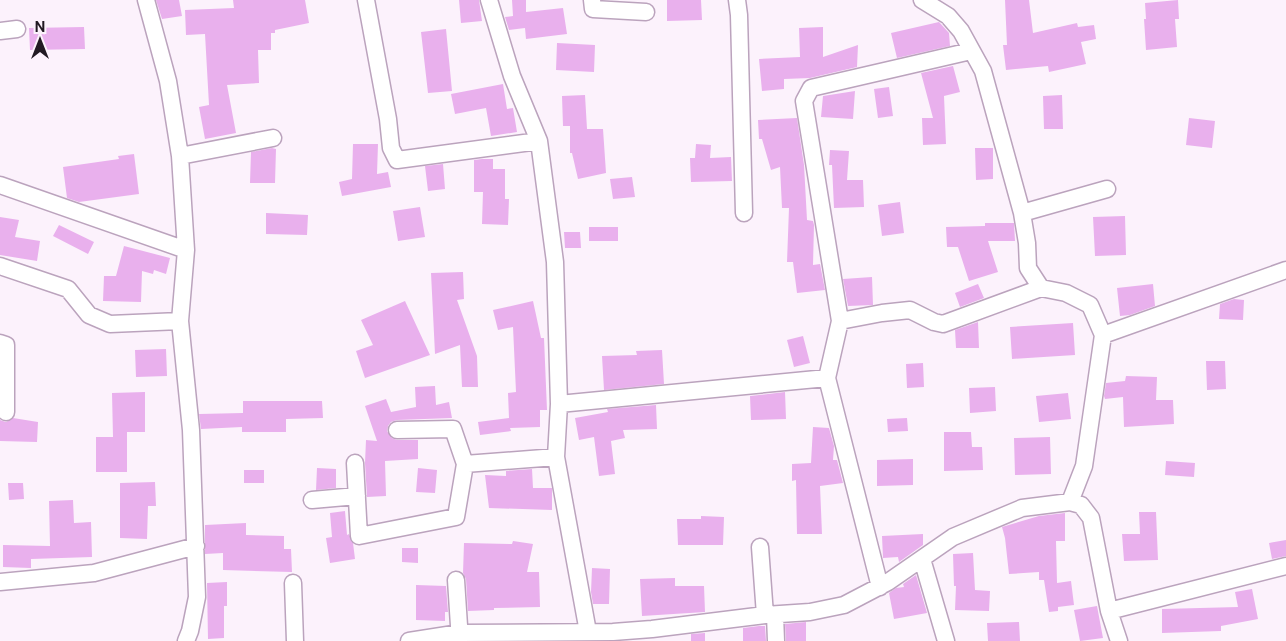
<svg xmlns="http://www.w3.org/2000/svg" width="1286" height="641" font-family="'Public Sans',sans-serif">
<style>
.building{fill:#e9b0ed}
.lines{fill:none;stroke-linecap:round;stroke-linejoin:round}
.street-casing{stroke:#bba3bd;stroke-width:19}
.street{stroke:#fff;stroke-width:16}
</style>
<rect width="100%" height="100%" fill="#fcf2fc"/>
<path class="building" d="M 156,0 L 179,0 L 182,16 L 162,19 Z
M 233,0 L 305,0 L 309,23 L 275,30 L 275,33 L 271,33 L 271,50 L 258,50 L 259,83 L 227,85 L 236,133 L 205,139 L 199,107 L 209,105 L 205,34 L 186,35 L 185,10 L 234,8 Z
M 459,0 L 479,0 L 482,21 L 461,23 Z
M 512,0 L 526,0 L 526,12 L 563,8 L 567,34 L 526,39 L 525,28 L 509,30 L 505,17 L 513,16 Z
M 667,0 L 701,0 L 702,20 L 667,21 Z
M 1005,0 L 1029,0 L 1033,33 L 1077,23 L 1078,27 L 1094,25 L 1096,39 L 1081,42 L 1086,64 L 1049,72 L 1048,66 L 1006,70 L 1003,45 L 1007,45 Z
M 1178,0 L 1179,19 L 1175,19 L 1177,47 L 1146,50 L 1144,19 L 1146,19 L 1145,3 Z
M 939,22 L 949,33 L 950,46 L 897,58 L 891,33 Z
M 84,27 L 85,49 L 30,50 L 29,28 Z
M 823,27 L 823,57 L 858,45 L 857,67 L 810,78 L 784,79 L 784,89 L 762,91 L 759,59 L 800,57 L 799,28 Z
M 446,29 L 452,91 L 428,93 L 421,32 Z
M 557,43 L 595,45 L 594,72 L 556,70 Z
M 953,66 L 960,92 L 944,96 L 946,144 L 923,145 L 922,118 L 933,118 L 921,73 Z
M 503,84 L 507,109 L 513,108 L 517,132 L 491,136 L 486,108 L 455,114 L 451,94 Z
M 889,87 L 893,116 L 878,118 L 874,89 Z
M 855,91 L 853,119 L 821,117 L 823,96 Z
M 585,95 L 587,129 L 603,129 L 606,173 L 578,179 L 572,153 L 570,153 L 570,126 L 563,126 L 562,96 Z
M 1062,95 L 1063,129 L 1044,129 L 1043,96 Z
M 797,118 L 804,165 L 807,220 L 813,221 L 814,225 L 813,265 L 820,264 L 825,290 L 797,293 L 793,262 L 787,262 L 789,208 L 782,208 L 780,167 L 771,170 L 762,139 L 759,139 L 758,120 Z
M 1189,118 L 1215,121 L 1212,148 L 1186,145 Z
M 353,144 L 378,144 L 377,174 L 388,172 L 391,187 L 342,196 L 339,182 L 352,179 Z
M 696,144 L 711,145 L 710,158 L 731,157 L 732,181 L 691,182 L 690,158 L 695,158 Z
M 272,148 L 276,149 L 275,183 L 250,183 L 251,152 Z
M 975,148 L 993,148 L 993,179 L 976,180 Z
M 830,150 L 849,151 L 847,180 L 863,180 L 864,207 L 834,208 L 832,165 L 829,165 Z
M 134,154 L 139,194 L 79,202 L 67,198 L 63,167 L 119,159 L 118,156 Z
M 482,159 L 493,159 L 493,169 L 505,169 L 505,199 L 509,199 L 508,225 L 482,224 L 483,192 L 474,192 L 474,160 Z
M 443,164 L 445,189 L 428,191 L 425,166 Z
M 632,177 L 635,197 L 613,199 L 610,179 Z
M 900,202 L 904,233 L 882,236 L 878,205 Z
M 420,207 L 425,237 L 398,241 L 393,211 Z
M 266,213 L 308,215 L 307,235 L 266,234 Z
M 1125,216 L 1126,255 L 1095,256 L 1093,217 Z
M 0,217 L 19,220 L 15,237 L 40,241 L 37,261 L 0,255 Z
M 985,223 L 1014,223 L 1015,241 L 988,241 L 998,272 L 969,281 L 958,247 L 947,247 L 946,227 L 985,226 Z
M 59,225 L 94,242 L 88,254 L 53,236 Z
M 589,227 L 618,227 L 618,241 L 589,241 Z
M 564,232 L 580,232 L 581,248 L 565,248 Z
M 124,246 L 170,258 L 166,274 L 154,270 L 153,274 L 142,271 L 141,302 L 103,301 L 104,276 L 116,276 Z
M 463,272 L 464,299 L 457,300 L 477,356 L 478,387 L 462,387 L 460,345 L 435,354 L 431,273 Z
M 872,277 L 873,305 L 848,306 L 843,279 Z
M 978,284 L 984,298 L 960,307 L 955,293 Z
M 1153,284 L 1155,306 L 1130,315 L 1120,316 L 1117,288 Z
M 1234,299 L 1244,300 L 1243,320 L 1219,319 L 1220,304 Z
M 405,301 L 430,355 L 365,378 L 356,351 L 373,345 L 361,320 Z
M 533,301 L 541,338 L 544,338 L 547,410 L 540,410 L 540,427 L 510,428 L 511,431 L 480,435 L 478,422 L 509,418 L 508,393 L 516,392 L 513,327 L 498,330 L 493,310 Z
M 978,322 L 979,348 L 956,348 L 955,330 Z
M 1073,323 L 1075,355 L 1012,359 L 1010,327 Z
M 803,336 L 810,363 L 794,367 L 787,340 Z
M 166,349 L 167,376 L 136,377 L 135,350 Z
M 662,350 L 664,384 L 604,390 L 602,356 L 637,355 L 636,351 Z
M 1206,361 L 1225,361 L 1226,389 L 1207,390 Z
M 923,363 L 924,387 L 907,388 L 906,364 Z
M 1126,376 L 1157,377 L 1156,400 L 1173,400 L 1174,424 L 1124,427 L 1123,397 L 1105,399 L 1104,396 L 1106,383 L 1125,381 Z
M 435,386 L 436,405 L 449,402 L 452,418 L 397,420 L 391,422 L 388,426 L 387,431 L 392,438 L 397,440 L 418,440 L 418,459 L 385,461 L 386,496 L 367,497 L 365,463 L 366,440 L 377,441 L 365,406 L 386,399 L 391,412 L 416,407 L 415,387 Z
M 995,387 L 996,411 L 970,413 L 969,388 Z
M 145,392 L 145,432 L 127,432 L 127,472 L 96,472 L 96,437 L 113,437 L 112,393 Z
M 785,392 L 786,419 L 751,420 L 750,396 Z
M 1068,393 L 1071,419 L 1039,422 L 1036,396 Z
M 243,401 L 322,401 L 323,418 L 286,419 L 286,432 L 242,432 L 242,427 L 201,429 L 199,414 L 243,413 Z
M 656,405 L 657,429 L 623,430 L 625,438 L 611,441 L 615,474 L 599,476 L 594,437 L 579,440 L 575,418 L 608,412 L 607,409 Z
M 13,418 L 38,422 L 37,442 L 0,441 L 0,420 L 6,422 Z
M 907,418 L 908,431 L 888,432 L 887,419 Z
M 813,427 L 829,428 L 834,446 L 833,460 L 837,460 L 843,483 L 820,486 L 822,534 L 797,534 L 796,480 L 792,481 L 792,464 L 811,463 Z
M 944,432 L 971,432 L 972,447 L 982,447 L 983,470 L 944,471 Z
M 1050,437 L 1051,474 L 1015,475 L 1014,438 Z
M 913,459 L 913,485 L 877,486 L 877,460 Z
M 1166,461 L 1195,463 L 1194,477 L 1165,475 Z
M 317,468 L 336,469 L 336,488 L 316,490 Z
M 418,468 L 437,470 L 435,493 L 416,492 Z
M 532,469 L 533,488 L 552,488 L 552,510 L 489,508 L 485,475 L 506,476 L 506,471 Z
M 244,470 L 264,470 L 264,483 L 244,483 Z
M 155,482 L 156,506 L 148,506 L 147,539 L 120,538 L 120,483 Z
M 8,483 L 23,483 L 24,499 L 9,500 Z
M 73,500 L 74,523 L 91,522 L 92,557 L 31,559 L 31,568 L 3,567 L 3,545 L 50,546 L 49,501 Z
M 345,511 L 347,535 L 349,534 L 353,543 L 355,559 L 330,563 L 326,538 L 332,537 L 330,513 Z
M 1139,512 L 1156,512 L 1158,560 L 1124,561 L 1122,534 L 1140,534 Z
M 1065,513 L 1065,541 L 1056,541 L 1057,583 L 1071,581 L 1074,605 L 1058,607 L 1058,611 L 1049,612 L 1044,580 L 1039,580 L 1039,572 L 1009,574 L 1005,538 L 1002,527 L 1039,516 Z
M 701,516 L 724,517 L 723,545 L 678,545 L 677,519 L 701,519 Z
M 246,523 L 246,535 L 284,536 L 284,549 L 291,549 L 292,572 L 223,570 L 223,553 L 205,554 L 205,525 Z
M 923,534 L 923,545 L 899,562 L 898,557 L 883,558 L 882,536 Z
M 1286,540 L 1286,556 L 1272,559 L 1269,543 Z
M 513,541 L 533,544 L 527,572 L 539,572 L 540,607 L 494,608 L 494,610 L 468,611 L 466,579 L 463,573 L 464,543 L 512,544 Z
M 402,548 L 418,548 L 418,563 L 402,562 Z
M 973,553 L 975,590 L 990,591 L 989,611 L 955,610 L 956,586 L 954,586 L 953,554 Z
M 592,568 L 610,569 L 609,604 L 593,604 L 591,592 Z
M 916,575 L 927,613 L 894,619 L 889,593 L 896,588 L 904,587 L 903,584 Z
M 675,578 L 675,586 L 704,586 L 705,612 L 642,616 L 640,579 Z
M 227,582 L 227,606 L 224,606 L 224,638 L 208,639 L 207,583 Z
M 416,585 L 446,586 L 448,612 L 445,612 L 445,621 L 416,620 Z
M 1252,589 L 1258,619 L 1221,626 L 1221,631 L 1162,633 L 1162,609 L 1238,607 L 1235,592 Z
M 1097,606 L 1103,638 L 1080,641 L 1074,610 Z
M 806,622 L 806,641 L 786,641 L 785,624 Z
M 1019,622 L 1020,641 L 988,641 L 987,623 Z
M 759,626 L 765,626 L 766,641 L 743,641 L 743,628 Z
M 705,633 L 705,641 L 691,641 L 691,634 Z"/>
<g class="lines">
<defs>
<path id="street" d="M 146,0 L 168,81 L 180,156 L 186,250 L 180,321 L 191,430 L 197,597 L 190,631 L 186,641
M 366,0 L 388,119 L 391,148 L 397,160 L 539,141
M 489,0 L 512,76 L 539,141 L 555,262 L 559,404 L 556,457 L 588,632
M 592,0 L 593,9 L 646,12
M 737,0 L 739,15 L 744,213
M 922,0 L 948,16 L 961,31 L 983,71 L 1022,213 L 1027,243 L 1028,268 L 1041,288 L 1066,293 L 1090,305 L 1103,335 L 1084,466 L 1070,502 L 1081,505 L 1091,518 L 1109,611 L 1119,641
M 0,31 L 17,29
M 180,156 L 273,138
M 0,185 L 186,250
M 1022,213 L 1107,189
M 0,266 L 68,289 L 89,315 L 110,324 L 180,321
M 840,321 L 882,313 L 910,310 L 934,322 L 943,324 L 1041,288
M 1103,335 L 1286,270
M 0,343 L 6,345 L 6,412
M 559,404 L 827,378
M 397,430 L 453,429 L 465,464
M 355,463 L 359,536 L 456,517 L 465,464 L 556,457
M 312,500 L 357,496
M 760,547 L 765,615
M 922,559 L 946,641
M 456,580 L 460,641
M 0,582 L 94,573 L 196,546
M 293,583 L 295,641
M 880,587 L 827,378 L 840,321 L 804,101 L 811,88 L 971,51
M 1109,611 L 1286,566
M 775,615 L 776,641
M 409,641 L 460,633 L 613,632 L 652,629 L 765,615 L 810,612 L 844,605 L 888,582 L 953,537 L 1022,508 L 1070,502"/>
</defs>
<use href="#street" class="street-casing"/>
<use href="#street" class="street"/>
</g>
<g transform="translate(40 40)" stroke="#fcf2fc" stroke-width="4" paint-order="stroke">
<path d="M0-4L9 19L0 12L-9 19Z" fill="#211922"/>
<text y="-8" font-size="14" font-weight="bold" text-anchor="middle" fill="#211922">N</text>
</g>
</svg>
